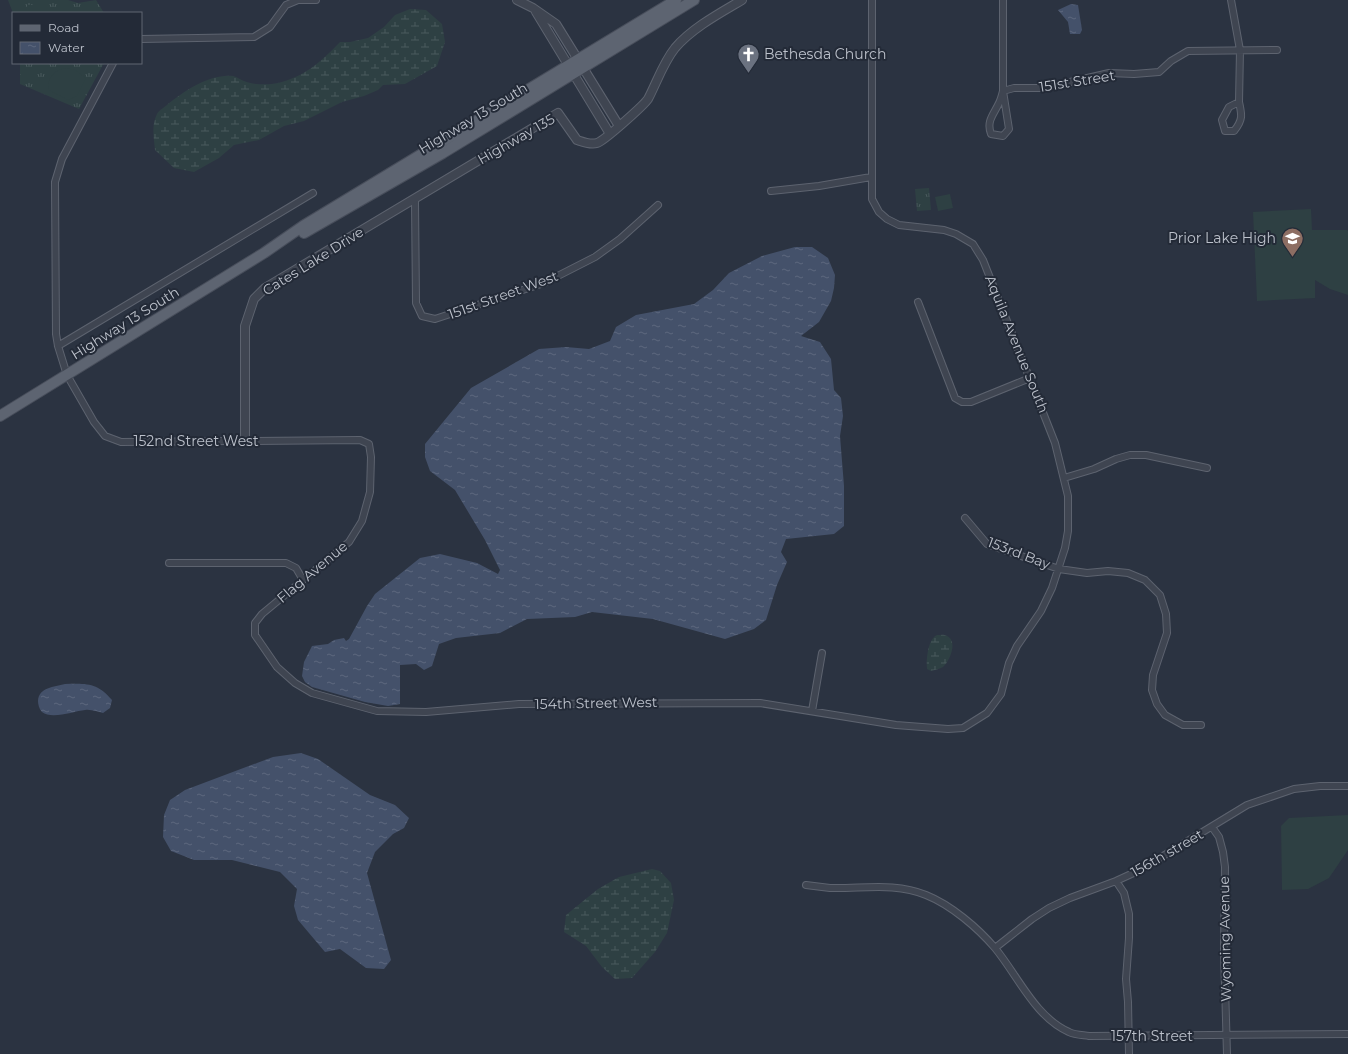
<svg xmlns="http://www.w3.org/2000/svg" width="1348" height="1054" font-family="Montserrat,sans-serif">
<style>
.grass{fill:url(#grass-tufts)}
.wetland{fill:url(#wetland-marsh)}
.garden{fill:#2e4043}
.water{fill:url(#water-ripples)}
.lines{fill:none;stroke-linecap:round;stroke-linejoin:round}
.minor-casing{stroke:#5d636f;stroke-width:8}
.tertiary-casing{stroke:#5d636f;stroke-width:10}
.primary-casing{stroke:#484e5b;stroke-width:12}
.minor{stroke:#3f4551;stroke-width:6}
.tertiary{stroke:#3f4551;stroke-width:8}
.primary{stroke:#5d6471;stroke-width:10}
.labels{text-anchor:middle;stroke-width:4;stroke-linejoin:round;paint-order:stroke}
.poi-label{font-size:14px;fill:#bcc1cb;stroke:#232a37;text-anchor:start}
.street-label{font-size:14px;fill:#bcc1cb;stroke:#232a37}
</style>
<defs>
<pattern id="grass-tufts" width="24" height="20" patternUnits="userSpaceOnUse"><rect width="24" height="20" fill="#2e4043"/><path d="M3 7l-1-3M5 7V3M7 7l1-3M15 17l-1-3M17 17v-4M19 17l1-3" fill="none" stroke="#4a5a5d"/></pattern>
<pattern id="wetland-marsh" width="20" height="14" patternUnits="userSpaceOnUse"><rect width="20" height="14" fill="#2e4043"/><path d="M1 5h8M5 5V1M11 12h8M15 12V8" fill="none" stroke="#4a5a5d"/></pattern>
<pattern id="water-ripples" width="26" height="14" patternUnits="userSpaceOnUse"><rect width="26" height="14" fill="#44516a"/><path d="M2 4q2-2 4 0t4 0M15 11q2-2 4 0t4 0" fill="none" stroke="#5d687e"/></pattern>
</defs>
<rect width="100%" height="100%" fill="#2b3341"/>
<path class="grass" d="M 8,0 L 68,0 L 78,3 L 96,0 L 104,13 L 13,13 Z
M 20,63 L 104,63 L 79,109 L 20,84 Z
M 929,188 L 931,210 L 917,211 L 915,189 Z"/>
<path class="wetland" d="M 410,9 L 426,10 L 442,24 L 445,42 L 437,66 L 405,84 L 383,85 L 378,90 L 364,96 L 342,102 L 304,121 L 284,126 L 259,140 L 234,145 L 219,158 L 194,172 L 174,168 L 155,150 C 154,138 151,126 157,114 C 159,110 165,107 168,104 C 186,90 209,74 233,76 C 237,77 241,80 244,81 C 253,85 269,85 278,83 C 304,77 322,61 340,42 L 350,42 L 368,38 L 384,27 L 395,15 Z
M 937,635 C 940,635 944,634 947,636 C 958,641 950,661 943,667 C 940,669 934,670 931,671 L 927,669 C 926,659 928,639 937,635 Z
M 652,869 L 660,871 L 671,883 L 674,900 L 667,933 L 655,952 L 632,978 L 615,979 L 602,967 L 586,946 L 564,932 L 566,915 L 598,889 L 619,877 Z"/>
<path class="garden" d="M 27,5 L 42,5 L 42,13 L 27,13 Z
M 64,68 L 75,70 L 86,78 L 77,96 L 68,100 L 49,90 C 46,79 54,71 64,68 Z
M 950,194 L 953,208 L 938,211 L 935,197 Z
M 1311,209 L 1312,230 L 1347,230 L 1348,231 L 1348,295 L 1330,289 L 1315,280 L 1315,298 L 1257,301 L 1253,212 Z
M 1348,815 L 1348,850 L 1329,878 L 1308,889 L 1282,890 L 1281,826 L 1289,818 Z"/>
<path class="water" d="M 1071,4 L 1078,5 L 1082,30 L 1080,34 L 1070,34 L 1068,22 L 1058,10 Z
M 795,247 L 812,247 L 828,258 L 835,275 L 834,288 L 831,301 L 819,322 L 801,336 L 820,342 L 831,359 L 834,390 L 841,398 L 843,416 L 840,436 L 844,486 L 844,526 L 834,534 L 786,539 L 781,552 L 787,562 L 777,585 L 766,620 L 754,629 L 725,639 L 653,619 L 592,612 L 575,617 L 527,619 L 500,633 L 456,638 L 439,644 L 432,666 L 424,670 L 416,664 L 400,665 L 400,704 L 388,706 L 365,702 L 312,687 L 305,682 L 302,676 L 304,662 L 312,646 L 328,644 L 334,640 L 344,638 L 346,641 L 349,639 L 367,606 L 375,594 L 420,558 L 440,554 L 477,563 L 498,574 L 500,570 L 485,540 L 455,490 L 430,471 L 425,457 L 425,444 L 471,388 L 539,349 L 566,347 L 589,349 L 610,341 L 616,327 L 636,315 L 694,304 L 713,290 L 729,273 L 762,256 Z
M 65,684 C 87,683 98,683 112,700 L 110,708 L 103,713 C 98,712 91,709 85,710 C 74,711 52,720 42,712 C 39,709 38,704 38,701 C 39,687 54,687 65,684 Z
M 301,753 L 318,759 L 370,795 L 395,805 L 409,818 L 404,828 L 393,834 L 375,852 L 367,873 L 391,960 L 384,969 L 366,968 L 340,949 L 325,952 L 298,920 L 294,906 L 297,889 L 280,872 L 232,860 L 194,860 L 171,851 L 163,837 L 164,815 L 170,800 L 185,790 L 273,757 Z"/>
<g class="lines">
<defs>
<path id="minor" d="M 1003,0 L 1003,91 L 1009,129 L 1003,136 L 991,134 C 986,121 994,114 999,103 C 1001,99 1002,95 1003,91
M 1231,0 L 1240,50 L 1239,102 L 1229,107 L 1222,120 L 1225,131 L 1234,131 C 1243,120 1242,115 1239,102
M 141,39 L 254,37 L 270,27 L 286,5 L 298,0 L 316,0
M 113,63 L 62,159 L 55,182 L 56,334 L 58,346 L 67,375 L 94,422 L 105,436 L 121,442 L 360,440 L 369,444 L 371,457 L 370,492 L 362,521 L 349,542 L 262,614 L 255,623 L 255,635 L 277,667 L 295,683 L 312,693 L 377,711 L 426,712 L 519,704 L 760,703 L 896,725 L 948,729 L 963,728 L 987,713 L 1001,694 L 1009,663 L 1017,646 L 1041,611 L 1052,588 L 1065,548 L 1068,531 L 1068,496 L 1055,443 L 983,260 L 973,244 L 956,234 L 944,230 L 899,225 L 887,219 L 879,212 L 872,199 L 872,0
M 1003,91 L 1014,88 L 1044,88 L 1109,73 L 1134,74 L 1159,72 L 1171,61 L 1188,51 L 1277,50
M 771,191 L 819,186 L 871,177
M 415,200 L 416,303 L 422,316 L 435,319 L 544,283 L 595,257 L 620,239 L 658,205
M 918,302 L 955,398 L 962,402 L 971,402 L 1030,378
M 58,346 L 313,193
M 1064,478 L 1094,469 L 1116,459 L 1130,455 L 1146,455 L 1207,468
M 965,518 L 987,544 L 1004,550 L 1059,569 L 1087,573 L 1108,571 L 1128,573 L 1145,580 L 1160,595 L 1166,614 L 1167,633 L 1153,675 L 1152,690 L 1157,704 L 1165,715 L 1183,725 L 1201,725
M 169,563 L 286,563 L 296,568 L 303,580
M 812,711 L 822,653
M 1212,827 L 1219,837 L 1223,852 L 1225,867 L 1224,951 L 1227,1054
M 1116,881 L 1124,893 L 1129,914 L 1129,938 L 1126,979 L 1128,1002 L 1129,1054
M 806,885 C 814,886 822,887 830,888 C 862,889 895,882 926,895 C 951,905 978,928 995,948 C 1018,976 1035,1017 1069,1032 C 1075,1035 1083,1035 1089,1036 L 1348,1034
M 995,948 L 1032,919 L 1049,908 L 1070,898 L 1116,881 L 1140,870 L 1247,805 L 1294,789 L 1320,786 L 1348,786"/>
<path id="tertiary" d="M 517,0 L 533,8 L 556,24 L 619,126
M 536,12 L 610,134
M 245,441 L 245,326 L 254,299 L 265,288 L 558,113 L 577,140 C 583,142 590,145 597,143 C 604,141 644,105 648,99 C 657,82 663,63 675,48 C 692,28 720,13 742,0"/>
<path id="primary" d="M 304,233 L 443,153 L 694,0
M 0,416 L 264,253 L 303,226 L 676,0"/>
</defs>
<use href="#minor" class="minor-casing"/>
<use href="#tertiary" class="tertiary-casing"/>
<use href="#primary" class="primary-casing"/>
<use href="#minor" class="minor"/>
<use href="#tertiary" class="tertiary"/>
<use href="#primary" class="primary"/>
</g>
<defs>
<symbol id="church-pin" viewBox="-11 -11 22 30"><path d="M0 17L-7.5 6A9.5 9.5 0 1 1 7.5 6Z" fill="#6b7280" stroke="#232a37"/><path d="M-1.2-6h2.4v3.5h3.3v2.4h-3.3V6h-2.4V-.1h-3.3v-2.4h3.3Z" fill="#fff"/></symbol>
<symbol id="school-pin" viewBox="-11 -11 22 30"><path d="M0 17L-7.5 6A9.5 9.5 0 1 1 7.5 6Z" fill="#8d6e63" stroke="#232a37"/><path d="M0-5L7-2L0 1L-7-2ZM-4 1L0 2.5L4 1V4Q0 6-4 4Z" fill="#fff"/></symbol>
</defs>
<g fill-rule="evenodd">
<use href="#church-pin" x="736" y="42" width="25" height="34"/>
<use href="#school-pin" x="1280" y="226" width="25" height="34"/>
</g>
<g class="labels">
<g class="poi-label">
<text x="764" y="59">Bethesda Church</text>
<text x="1276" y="243" text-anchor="end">Prior Lake High</text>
</g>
<g class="street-label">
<text transform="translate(1077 81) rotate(-9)" y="5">151st Street</text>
<text transform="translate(473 118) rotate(-31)" y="5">Highway 13 South</text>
<text transform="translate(516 139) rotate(-30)" y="5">Highway 135</text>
<text transform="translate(313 261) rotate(-32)" y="5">Cates Lake Drive</text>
<text transform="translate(503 295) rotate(-20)" y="5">151st Street West</text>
<text transform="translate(125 323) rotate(-32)" y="5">Highway 13 South</text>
<text transform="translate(1017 344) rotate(68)" y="5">Aquila Avenue South</text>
<text x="196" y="446">152nd Street West</text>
<text transform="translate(1019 553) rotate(21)" y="5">153rd Bay</text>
<text transform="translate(312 572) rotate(-40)" y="5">Flag Avenue</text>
<text transform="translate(596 703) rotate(-1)" y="5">154th Street West</text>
<text transform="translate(1167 853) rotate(-30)" y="5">156th street</text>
<text transform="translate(1225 939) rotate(-91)" y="5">Wyoming Avenue</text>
<text x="1152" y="1041">157th Street</text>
</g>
</g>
<rect x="12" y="12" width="130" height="52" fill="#232a37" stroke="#606672"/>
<rect x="20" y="25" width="20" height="6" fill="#5d6471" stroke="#606672"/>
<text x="48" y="32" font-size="12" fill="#bcc1cb">Road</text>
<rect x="20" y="42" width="20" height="12" fill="url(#water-ripples)" stroke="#606672"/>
<text x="48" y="52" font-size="12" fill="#bcc1cb">Water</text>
</svg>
